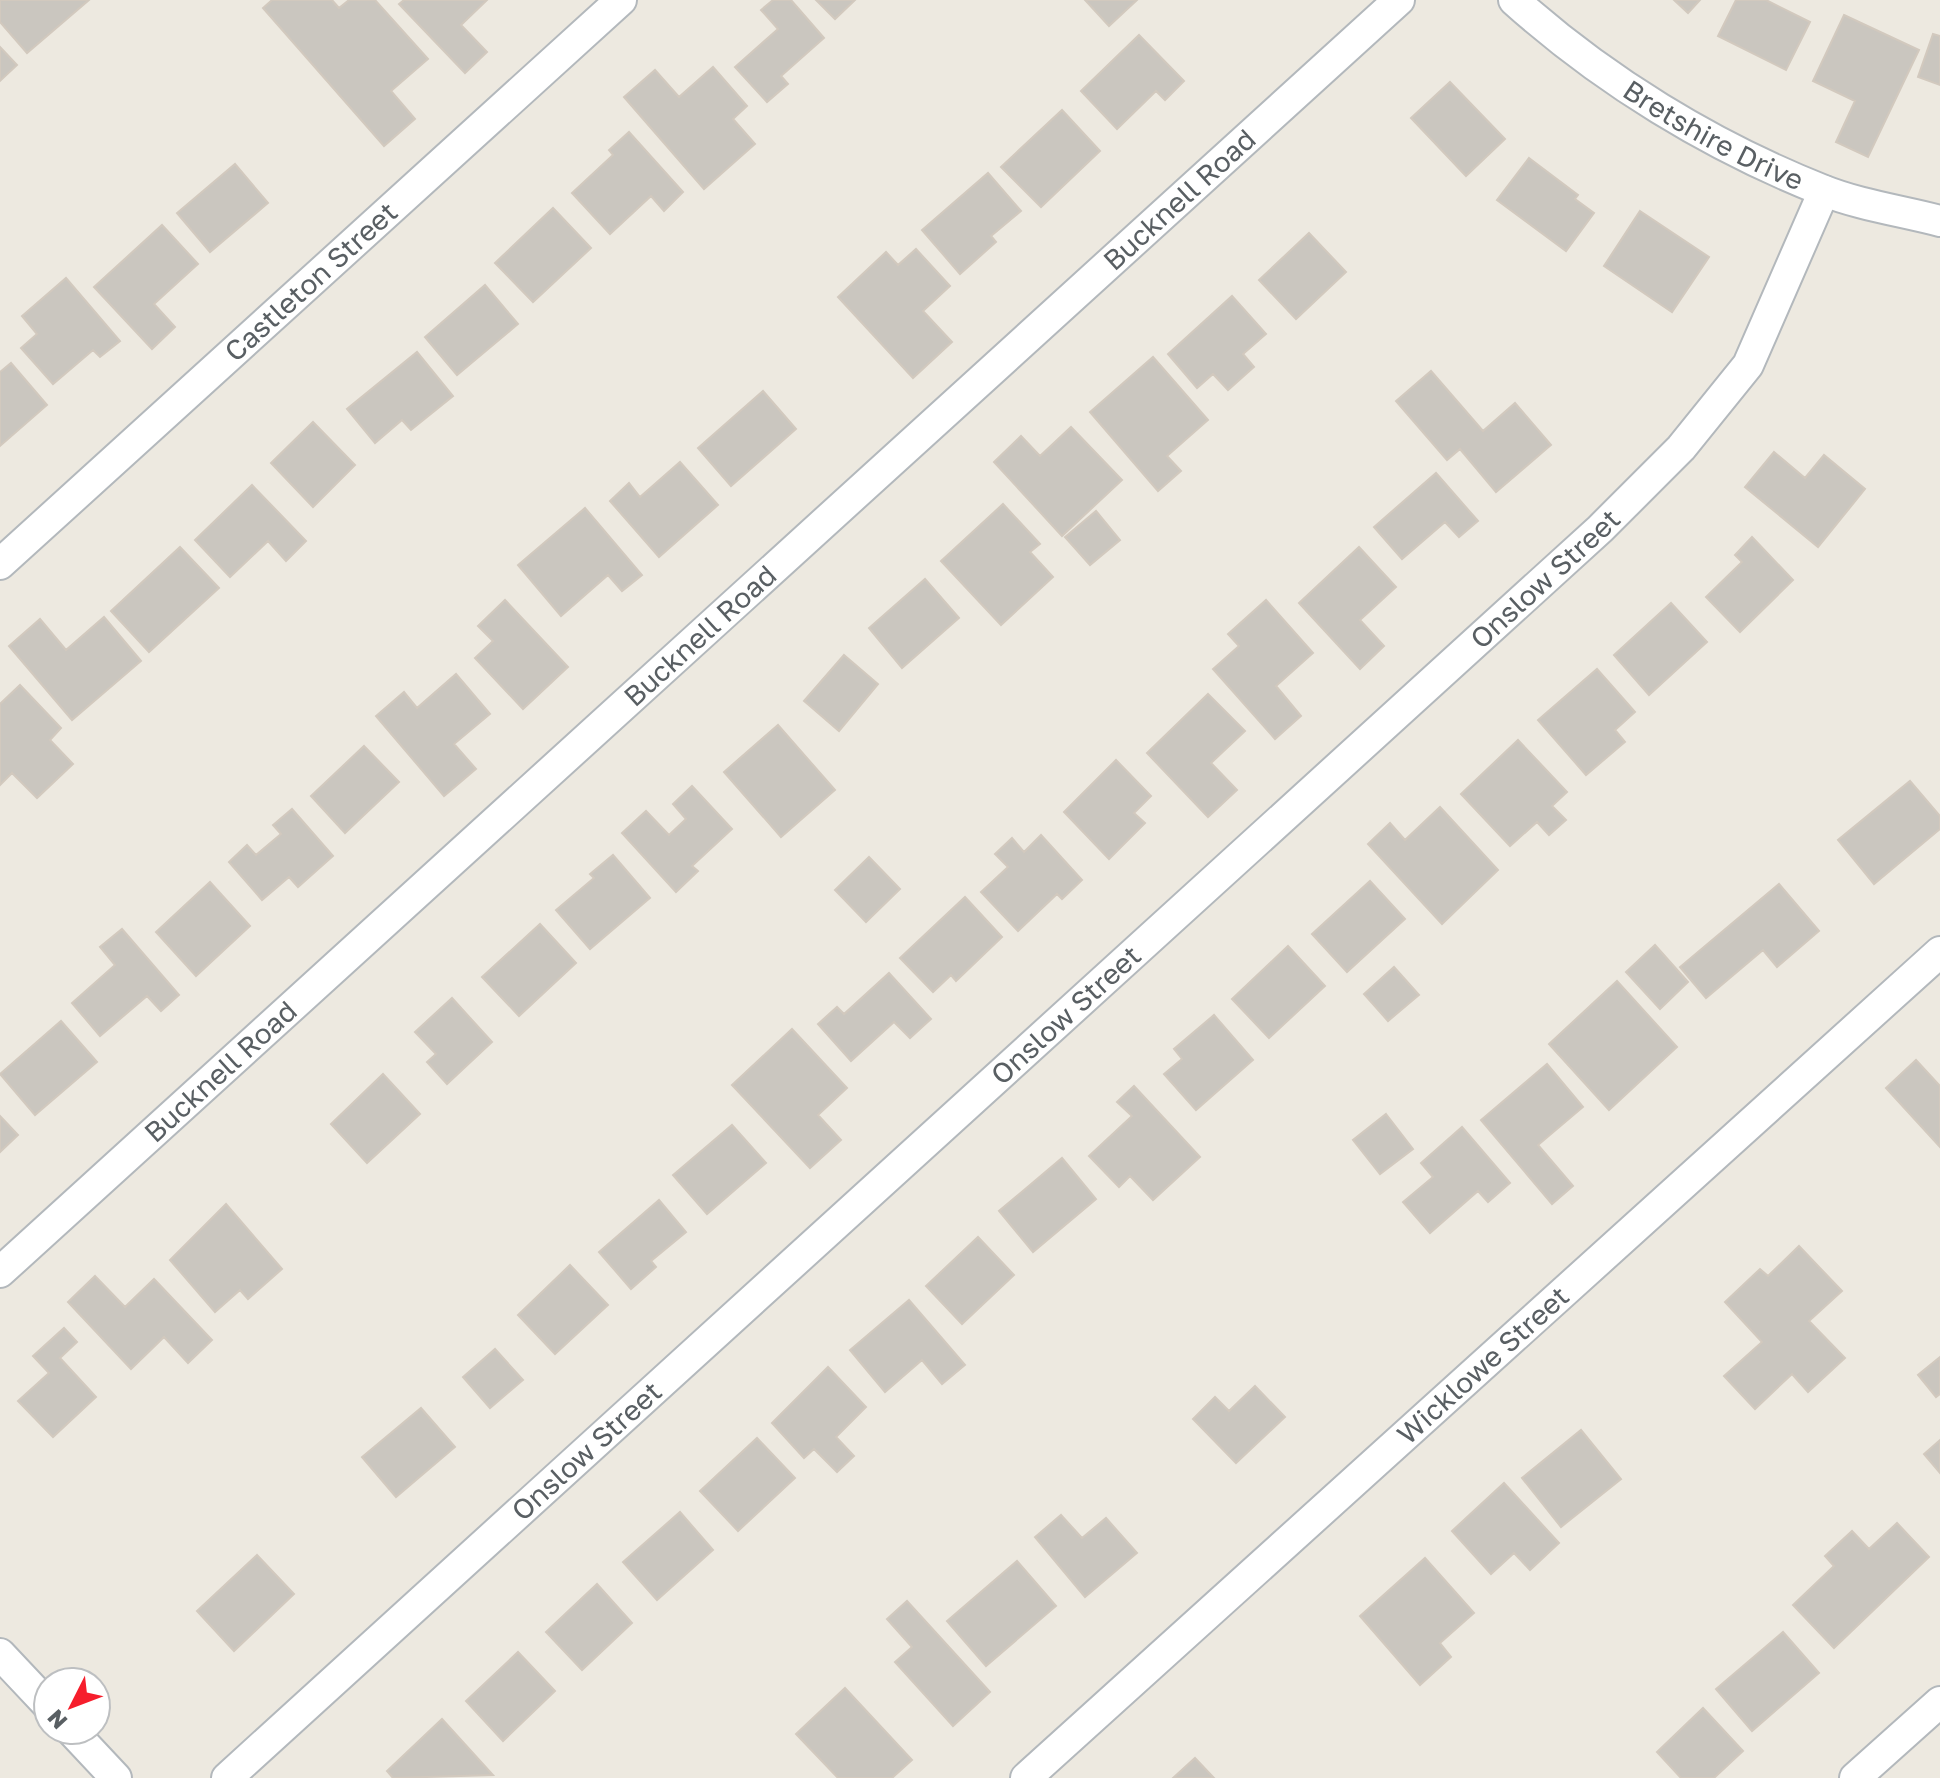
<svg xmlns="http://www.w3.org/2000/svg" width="1940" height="1778" font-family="'Golos Text',sans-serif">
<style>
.building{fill:#cac6bf;stroke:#d2c9be;stroke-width:2}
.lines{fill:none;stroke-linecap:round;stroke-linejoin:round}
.street-casing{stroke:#b3b8bc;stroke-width:34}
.street{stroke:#fff;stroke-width:30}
.labels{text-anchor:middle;stroke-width:6;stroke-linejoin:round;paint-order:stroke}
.street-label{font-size:28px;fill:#595f63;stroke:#fff}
</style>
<rect width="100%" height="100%" fill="#ede9e0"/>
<path class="building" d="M 0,0 L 89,0 L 27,53 L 0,22 Z
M 272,0 L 332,0 L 339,8 L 349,0 L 375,0 L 428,59 L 391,91 L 415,119 L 384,146 L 263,8 Z
M 404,0 L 487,0 L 461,25 L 487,52 L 465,73 L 399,4 Z
M 773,0 L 791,0 L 824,38 L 781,76 L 788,84 L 767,102 L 735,67 L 778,29 L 761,10 Z
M 816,0 L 855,0 L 835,19 Z
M 1085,0 L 1137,0 L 1109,26 Z
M 1674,0 L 1700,0 L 1688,13 Z
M 1736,0 L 1766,0 L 1810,22 L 1786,70 L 1718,36 Z
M 1844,15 L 1919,50 L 1868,157 L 1836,142 L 1855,101 L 1813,81 Z
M 1933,34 L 1940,36 L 1940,85 L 1918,77 Z
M 1139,35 L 1184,81 L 1165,100 L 1156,91 L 1117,129 L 1081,91 Z
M 0,47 L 17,65 L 0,81 Z
M 713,67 L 747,106 L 733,119 L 755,144 L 704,189 L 624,97 L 655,70 L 679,97 Z
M 1450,82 L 1505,139 L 1466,176 L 1411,118 Z
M 1062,110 L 1100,151 L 1041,207 L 1001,167 Z
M 629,132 L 683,192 L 664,211 L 651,196 L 610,234 L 572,193 L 613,155 L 609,150 Z
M 1529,158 L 1578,195 L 1575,199 L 1594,213 L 1566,251 L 1497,200 Z
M 235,164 L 268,203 L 210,252 L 177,213 Z
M 988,173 L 1021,211 L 991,236 L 996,242 L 960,274 L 922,230 Z
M 553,208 L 591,248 L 533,302 L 495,263 Z
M 1640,211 L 1709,257 L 1672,312 L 1604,266 Z
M 162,225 L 198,264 L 154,304 L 175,327 L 152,349 L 94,287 Z
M 1309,233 L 1346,272 L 1296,319 L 1259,280 Z
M 916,249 L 950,286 L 923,311 L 952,342 L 913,378 L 838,297 L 886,252 L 898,265 Z
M 66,278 L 120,341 L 100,357 L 93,350 L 53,384 L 21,348 L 37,334 L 22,316 Z
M 485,285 L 518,324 L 457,375 L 425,337 Z
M 1232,296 L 1266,334 L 1243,354 L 1254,367 L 1228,390 L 1213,374 L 1197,388 L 1168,354 Z
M 417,352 L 453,396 L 411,430 L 402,420 L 375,443 L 347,409 Z
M 1153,357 L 1208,420 L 1167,456 L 1181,471 L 1158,491 L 1090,412 Z
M 11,363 L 47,405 L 0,446 L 0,372 Z
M 1431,371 L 1483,431 L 1515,403 L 1551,445 L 1496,492 L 1460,449 L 1447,460 L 1396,401 Z
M 763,391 L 796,429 L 731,486 L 698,448 Z
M 313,422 L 355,465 L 313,507 L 271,463 Z
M 1071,427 L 1122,480 L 1062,536 L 994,462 L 1021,436 L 1040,456 Z
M 1774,452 L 1805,478 L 1824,455 L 1865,489 L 1818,547 L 1745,487 Z
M 680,462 L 718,505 L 659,557 L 610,501 L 629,483 L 640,497 Z
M 1436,473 L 1478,521 L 1459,537 L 1445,522 L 1402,559 L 1374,527 Z
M 252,485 L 306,541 L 286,561 L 268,541 L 230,577 L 195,540 Z
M 1003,504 L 1040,544 L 1030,552 L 1053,577 L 1001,625 L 941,561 Z
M 585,508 L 642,575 L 622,591 L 608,575 L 561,616 L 518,565 Z
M 1096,511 L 1120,540 L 1090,565 L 1065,537 Z
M 1752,537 L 1793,580 L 1740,632 L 1706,597 L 1742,562 L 1735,555 Z
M 180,547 L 219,588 L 149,652 L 111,611 Z
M 1359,547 L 1396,587 L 1360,620 L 1384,646 L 1360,669 L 1299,603 Z
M 925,579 L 959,618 L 902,668 L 869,628 Z
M 505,600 L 568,667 L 523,709 L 475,658 L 493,641 L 478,626 Z
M 1266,600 L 1313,653 L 1276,686 L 1301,716 L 1275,739 L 1213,669 L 1239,646 L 1228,634 Z
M 1671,603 L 1707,642 L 1649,695 L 1614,655 Z
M 104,617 L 141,661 L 72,720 L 9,646 L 40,619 L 66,650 Z
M 844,655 L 878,684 L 839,731 L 804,701 Z
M 1597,669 L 1635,712 L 1615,730 L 1625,742 L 1586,775 L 1538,720 Z
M 456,674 L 490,714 L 454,744 L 476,769 L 444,796 L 376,716 L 404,692 L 417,708 Z
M 20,685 L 61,728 L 50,740 L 73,764 L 37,798 L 12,773 L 0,785 L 0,704 Z
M 1208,694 L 1245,731 L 1211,763 L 1237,790 L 1208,817 L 1147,753 Z
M 778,725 L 835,790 L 781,837 L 724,772 Z
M 1518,740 L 1567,792 L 1552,806 L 1566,820 L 1549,835 L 1537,822 L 1510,846 L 1461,794 Z
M 364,746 L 399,782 L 345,833 L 311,796 Z
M 1116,760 L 1151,796 L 1134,813 L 1145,823 L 1109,859 L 1064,812 Z
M 1910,781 L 1940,816 L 1940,829 L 1874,884 L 1838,840 Z
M 692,786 L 732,829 L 692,866 L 698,871 L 676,892 L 622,833 L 646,811 L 669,835 L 686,819 L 673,804 Z
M 1440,807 L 1498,870 L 1442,924 L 1368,844 L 1390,823 L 1405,840 Z
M 292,809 L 333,856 L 298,887 L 289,877 L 262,900 L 229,862 L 247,845 L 256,855 L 281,834 L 273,825 Z
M 1041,835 L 1082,880 L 1062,899 L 1057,894 L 1018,931 L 981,892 L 1008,867 L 995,854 L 1012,838 L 1024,852 Z
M 613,855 L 650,898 L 590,949 L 556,910 L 594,878 L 590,874 Z
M 869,857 L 900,889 L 866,922 L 835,890 Z
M 1370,881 L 1405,919 L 1347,972 L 1312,934 Z
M 210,882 L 250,926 L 196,976 L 156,932 Z
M 1779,884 L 1819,931 L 1777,967 L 1763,950 L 1706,998 L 1680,967 Z
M 965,897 L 1002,937 L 956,981 L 951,975 L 933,992 L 900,958 Z
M 540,924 L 576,963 L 519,1016 L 482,977 Z
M 122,929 L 179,995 L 161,1011 L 147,996 L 100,1036 L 72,1003 L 115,965 L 100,947 Z
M 1655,945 L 1688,982 L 1660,1009 L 1626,972 Z
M 1288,946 L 1325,986 L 1269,1038 L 1232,999 Z
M 1394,967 L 1419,995 L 1388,1021 L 1364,994 Z
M 889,973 L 931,1019 L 910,1038 L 894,1022 L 851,1061 L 818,1024 L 837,1007 L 844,1014 Z
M 1617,981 L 1677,1047 L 1609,1110 L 1549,1044 Z
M 452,998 L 492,1042 L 447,1084 L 427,1062 L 436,1054 L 415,1032 Z
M 1214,1015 L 1253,1060 L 1196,1110 L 1164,1074 L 1182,1059 L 1174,1049 Z
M 61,1021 L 97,1062 L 35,1115 L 0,1074 Z
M 792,1029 L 847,1088 L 818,1115 L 841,1140 L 810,1168 L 732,1085 Z
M 1916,1060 L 1940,1086 L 1940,1147 L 1886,1088 Z
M 1547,1064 L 1583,1107 L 1538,1145 L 1573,1186 L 1552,1204 L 1481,1120 Z
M 383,1074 L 420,1114 L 367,1163 L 331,1124 Z
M 1134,1086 L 1200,1157 L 1153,1200 L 1130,1176 L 1119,1187 L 1089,1156 L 1132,1116 L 1117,1102 Z
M 1386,1114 L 1413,1149 L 1380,1174 L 1353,1140 Z
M 0,1116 L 18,1135 L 0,1152 Z
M 732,1125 L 766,1163 L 707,1214 L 673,1175 Z
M 1462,1127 L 1510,1183 L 1488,1202 L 1478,1191 L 1430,1233 L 1403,1202 L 1433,1177 L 1421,1163 Z
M 1062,1158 L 1096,1199 L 1033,1252 L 999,1211 Z
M 659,1200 L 686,1232 L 651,1261 L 656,1267 L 631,1289 L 599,1252 Z
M 226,1204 L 282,1269 L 248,1299 L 240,1290 L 215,1312 L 170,1260 Z
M 978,1237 L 1014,1275 L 962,1324 L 926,1286 Z
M 1799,1246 L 1842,1291 L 1809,1321 L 1845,1358 L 1808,1392 L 1792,1374 L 1755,1409 L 1724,1376 L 1762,1342 L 1725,1302 L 1760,1269 L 1768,1276 Z
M 570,1265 L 608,1305 L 555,1354 L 518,1315 Z
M 95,1276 L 125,1307 L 154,1279 L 212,1340 L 188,1363 L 164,1337 L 131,1369 L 68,1302 Z
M 909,1300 L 965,1365 L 942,1384 L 922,1360 L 885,1392 L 850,1350 Z
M 64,1328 L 77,1342 L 60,1358 L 96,1397 L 53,1437 L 18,1401 L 49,1373 L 33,1356 Z
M 495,1349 L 523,1380 L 490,1408 L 463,1377 Z
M 1940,1357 L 1940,1394 L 1936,1397 L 1918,1375 Z
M 828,1367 L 866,1407 L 836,1437 L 854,1456 L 837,1472 L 814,1449 L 804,1458 L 772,1423 Z
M 1255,1386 L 1285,1417 L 1236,1463 L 1193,1419 L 1215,1397 L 1229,1411 Z
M 421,1408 L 455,1447 L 396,1497 L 362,1457 Z
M 1581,1430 L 1621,1479 L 1561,1527 L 1522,1478 Z
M 757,1438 L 795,1478 L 738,1531 L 700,1491 Z
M 1940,1440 L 1940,1473 L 1924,1454 Z
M 1504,1483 L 1559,1543 L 1530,1570 L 1514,1553 L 1491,1574 L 1452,1531 Z
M 680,1512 L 713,1550 L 657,1600 L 623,1562 Z
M 1061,1515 L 1082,1538 L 1106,1518 L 1137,1553 L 1085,1597 L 1035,1537 Z
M 1897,1523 L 1929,1557 L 1834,1648 L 1793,1605 L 1834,1566 L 1825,1556 L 1852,1531 L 1869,1549 Z
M 257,1555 L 294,1594 L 234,1651 L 197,1611 Z
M 1425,1558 L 1474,1613 L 1440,1643 L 1451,1657 L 1420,1685 L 1360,1616 Z
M 1017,1561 L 1056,1606 L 986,1666 L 947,1621 Z
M 597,1584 L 632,1623 L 582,1670 L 546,1632 Z
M 907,1601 L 990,1692 L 953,1726 L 895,1662 L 912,1647 L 887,1619 Z
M 1783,1632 L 1819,1673 L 1752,1731 L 1716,1689 Z
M 518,1652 L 555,1691 L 503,1741 L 466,1701 Z
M 845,1688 L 912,1760 L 892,1778 L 838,1778 L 796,1734 Z
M 1703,1708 L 1743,1751 L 1714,1778 L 1681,1778 L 1657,1752 Z
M 442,1719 L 493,1775 L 393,1778 L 387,1771 Z
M 1195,1758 L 1214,1778 L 1173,1778 Z"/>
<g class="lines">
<defs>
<g id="street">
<path id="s1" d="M 1514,0 C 1603,80 1711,146 1822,190 C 1859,205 1902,211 1940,221"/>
<path id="s2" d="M 0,564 L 621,0"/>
<path id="s3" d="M 0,1272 L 1399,0"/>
<path d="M 0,1654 L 48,1705"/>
<path d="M 71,1730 L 116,1778"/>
<path id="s4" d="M 227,1778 L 1600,529 L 1681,448 L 1748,365 L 1824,191"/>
<path id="s5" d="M 1026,1778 L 1940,952"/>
<path d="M 1855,1778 L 1940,1702"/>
</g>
</defs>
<use href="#street" class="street-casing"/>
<use href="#street" class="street"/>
</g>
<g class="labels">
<g class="street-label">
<text dy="10" stroke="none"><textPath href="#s1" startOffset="242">Bretshire Drive</textPath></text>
<text dy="10" stroke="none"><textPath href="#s3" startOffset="1594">Bucknell Road</textPath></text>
<text dy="10" stroke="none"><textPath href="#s2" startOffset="420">Castleton Street</textPath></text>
<text dy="10" stroke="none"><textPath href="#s4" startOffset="1782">Onslow Street</textPath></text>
<text dy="10" stroke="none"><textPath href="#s3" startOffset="946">Bucknell Road</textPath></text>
<text dy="10" stroke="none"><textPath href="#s4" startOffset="1134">Onslow Street</textPath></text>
<text dy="10" stroke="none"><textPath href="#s3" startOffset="298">Bucknell Road</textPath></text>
<text dy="10" stroke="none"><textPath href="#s5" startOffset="616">Wicklowe Street</textPath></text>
<text dy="10" stroke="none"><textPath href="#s4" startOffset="486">Onslow Street</textPath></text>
</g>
</g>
<g transform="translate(72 1706) rotate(228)"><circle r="38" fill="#ffffff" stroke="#bdbfc1" stroke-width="2"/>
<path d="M0-6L14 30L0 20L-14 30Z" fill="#f61e2c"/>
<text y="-12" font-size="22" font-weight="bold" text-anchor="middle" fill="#595f63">N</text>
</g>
</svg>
